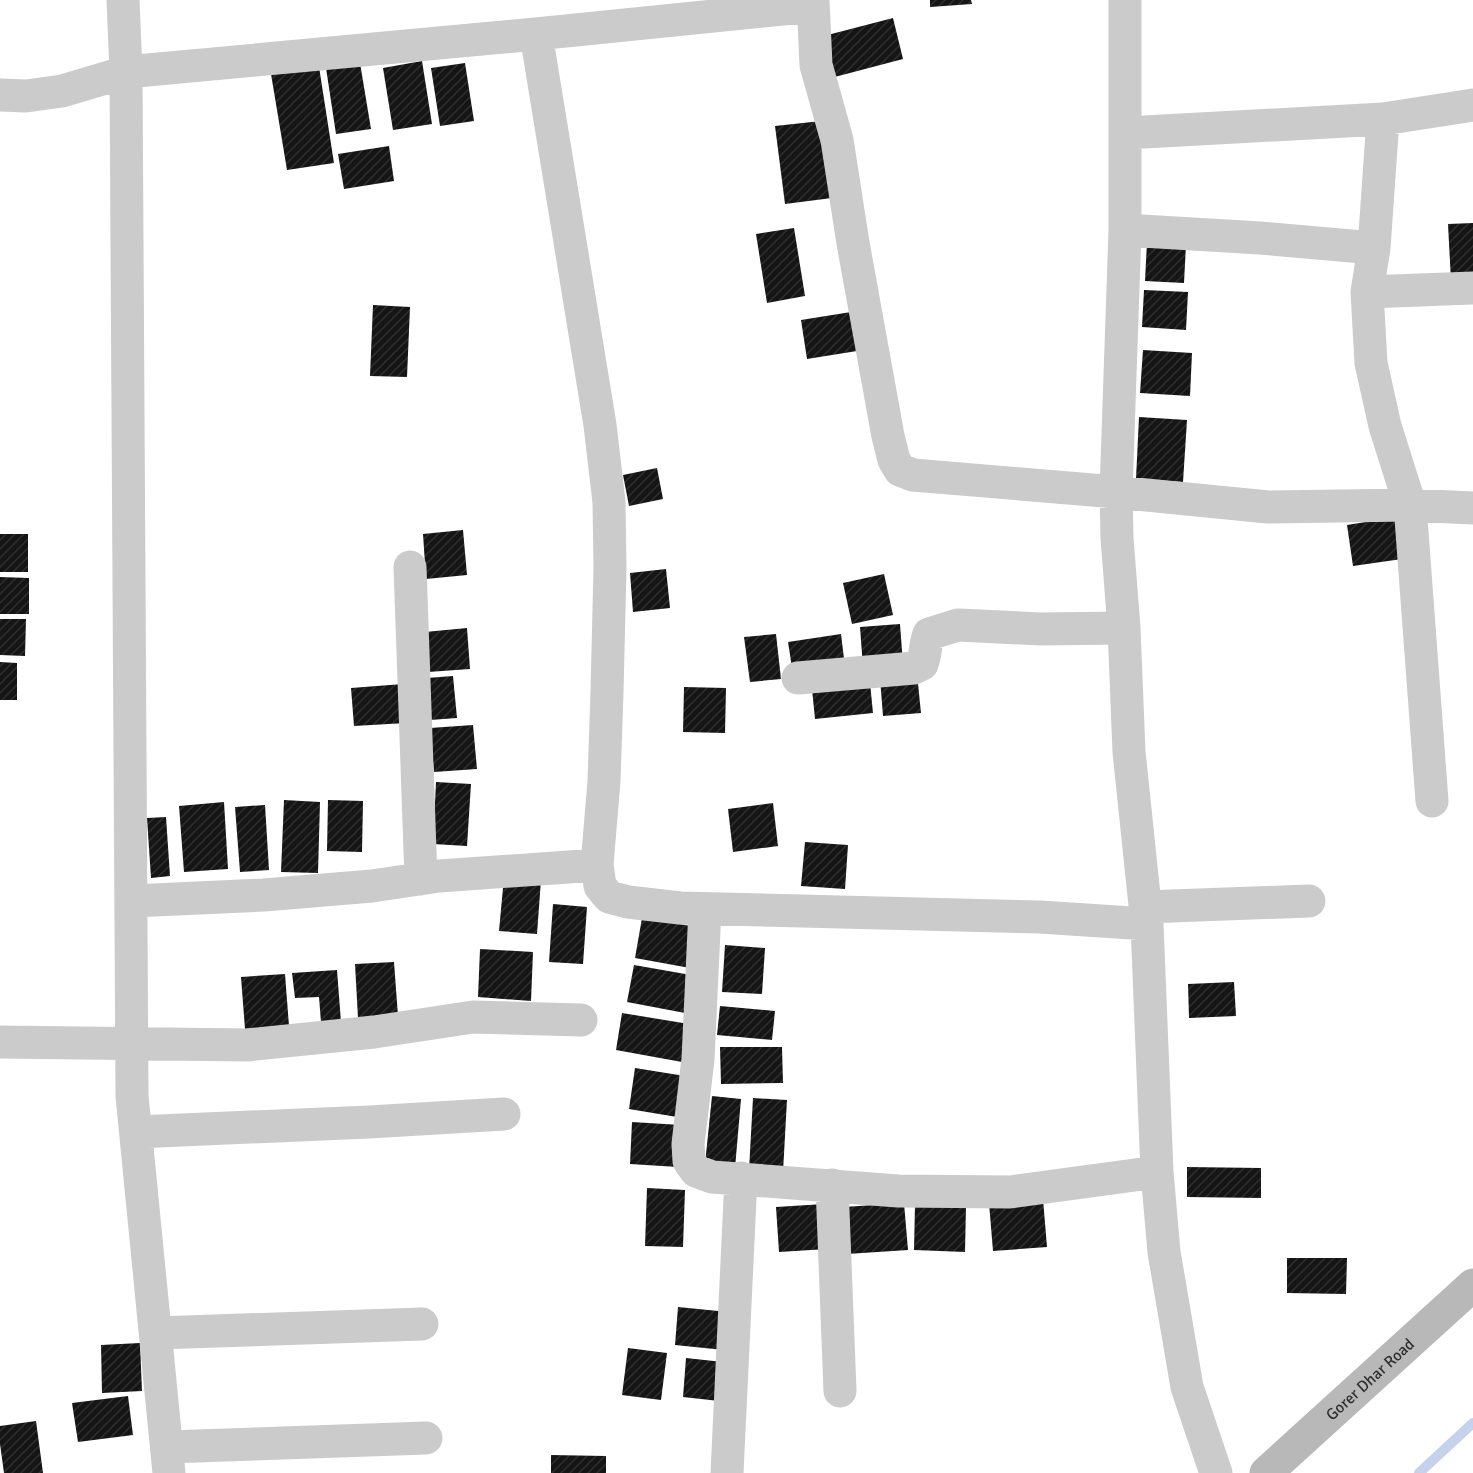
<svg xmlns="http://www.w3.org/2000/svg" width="1473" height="1473" font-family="Signika,sans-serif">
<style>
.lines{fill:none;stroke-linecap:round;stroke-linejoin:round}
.stream{stroke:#c6d2ec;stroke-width:10}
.building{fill:url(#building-hatch)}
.street{stroke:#cbcbcb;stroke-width:33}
.secondary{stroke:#b8b8b8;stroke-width:33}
.labels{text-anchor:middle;stroke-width:6;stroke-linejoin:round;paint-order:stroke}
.street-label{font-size:16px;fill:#2e2e2e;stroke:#fff}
</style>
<defs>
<pattern id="building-hatch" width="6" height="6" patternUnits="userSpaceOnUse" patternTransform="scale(1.5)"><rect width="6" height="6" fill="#151515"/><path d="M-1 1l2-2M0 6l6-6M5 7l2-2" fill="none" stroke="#2f2f2f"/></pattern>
</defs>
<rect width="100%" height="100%" fill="#fff"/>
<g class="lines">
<path class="stream" d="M 1419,1473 L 1473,1423"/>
</g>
<path class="building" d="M 930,0 L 971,0 L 972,4 L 930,7 Z
M 893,18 L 903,59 L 827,79 L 816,38 Z
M 317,54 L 334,163 L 287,170 L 269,62 Z
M 422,61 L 432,124 L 393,130 L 383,68 Z
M 360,63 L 371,129 L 336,134 L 326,68 Z
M 465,63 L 474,121 L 440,126 L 431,68 Z
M 821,121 L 832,198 L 785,204 L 775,126 Z
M 389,146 L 394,181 L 344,189 L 338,154 Z
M 1473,223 L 1473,280 L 1451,281 L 1448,224 Z
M 794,228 L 805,296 L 767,303 L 756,234 Z
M 1147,242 L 1186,245 L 1184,283 L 1145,281 Z
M 1144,290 L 1188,292 L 1186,330 L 1142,327 Z
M 373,305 L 410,307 L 407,377 L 370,376 Z
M 851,312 L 857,351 L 807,359 L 801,320 Z
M 1143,350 L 1192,353 L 1190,396 L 1140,393 Z
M 1139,417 L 1187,420 L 1183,482 L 1136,479 Z
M 657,468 L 663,499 L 629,506 L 623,475 Z
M 1403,516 L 1409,558 L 1353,566 L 1347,525 Z
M 463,530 L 467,575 L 426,579 L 423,534 Z
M 0,534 L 28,534 L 28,572 L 0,572 Z
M 666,569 L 670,608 L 633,612 L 630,573 Z
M 884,574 L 893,615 L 852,624 L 843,583 Z
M 0,577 L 29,578 L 29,614 L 0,614 Z
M 0,619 L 26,619 L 25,656 L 0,655 Z
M 900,624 L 903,664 L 863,667 L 860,627 Z
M 467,628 L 470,669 L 428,672 L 425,632 Z
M 776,634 L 781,679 L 750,682 L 744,637 Z
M 841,634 L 845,667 L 793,674 L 788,642 Z
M 0,662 L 17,663 L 17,700 L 0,700 Z
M 869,673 L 873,713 L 815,719 L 811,679 Z
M 917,674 L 921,713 L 883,716 L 880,678 Z
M 453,676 L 457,718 L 430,720 L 427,678 Z
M 403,684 L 406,723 L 354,726 L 351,688 Z
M 684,687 L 726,688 L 725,733 L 683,732 Z
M 473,725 L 477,769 L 434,772 L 430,728 Z
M 436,782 L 471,784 L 467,846 L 433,844 Z
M 284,800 L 320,802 L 318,873 L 281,872 Z
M 328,800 L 363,801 L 362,852 L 327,851 Z
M 224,802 L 228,869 L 184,872 L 179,806 Z
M 773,803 L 778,846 L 733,852 L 728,809 Z
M 265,805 L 269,870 L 240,872 L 235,807 Z
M 166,817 L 170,876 L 151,878 L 147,818 Z
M 805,842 L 848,845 L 845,889 L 801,886 Z
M 504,877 L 541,880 L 537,934 L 499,931 Z
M 553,904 L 587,907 L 583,964 L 549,962 Z
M 642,918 L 697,927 L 690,968 L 635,958 Z
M 725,945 L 765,948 L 762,994 L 722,992 Z
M 480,949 L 533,952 L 531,1001 L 478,997 Z
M 394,962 L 398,1016 L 358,1018 L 355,964 Z
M 634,965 L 691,975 L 685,1013 L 627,1002 Z
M 337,970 L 341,1022 L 321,1022 L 319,997 L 295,998 L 292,973 Z
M 285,974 L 289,1026 L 245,1029 L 241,977 Z
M 1234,982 L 1236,1016 L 1189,1018 L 1188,984 Z
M 720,1006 L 775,1011 L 772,1040 L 717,1035 Z
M 622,1013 L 689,1024 L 682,1062 L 616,1050 Z
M 720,1047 L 782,1047 L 783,1083 L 721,1084 Z
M 635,1068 L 691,1077 L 683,1118 L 629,1109 Z
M 712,1096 L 741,1099 L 735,1168 L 705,1164 Z
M 753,1098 L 787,1100 L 783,1172 L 749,1170 Z
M 632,1122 L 681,1125 L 678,1167 L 630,1164 Z
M 1187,1167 L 1261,1168 L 1261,1198 L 1187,1197 Z
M 647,1188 L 685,1190 L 683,1247 L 645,1246 Z
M 1043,1199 L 1047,1247 L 993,1251 L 989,1203 Z
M 904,1203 L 908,1250 L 847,1254 L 844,1207 Z
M 824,1204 L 827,1249 L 779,1252 L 776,1207 Z
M 915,1204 L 966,1206 L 965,1252 L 914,1250 Z
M 1287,1258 L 1347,1258 L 1346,1294 L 1287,1293 Z
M 678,1307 L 728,1312 L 724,1350 L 675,1345 Z
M 140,1343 L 142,1391 L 102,1393 L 101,1345 Z
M 628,1348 L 667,1353 L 661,1400 L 622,1395 Z
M 686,1358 L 723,1362 L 719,1401 L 683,1397 Z
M 128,1396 L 133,1435 L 78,1442 L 72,1403 Z
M 36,1421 L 43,1473 L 4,1473 L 0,1444 L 0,1426 Z
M 551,1455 L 606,1456 L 606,1473 L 551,1473 Z"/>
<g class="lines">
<path class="street" d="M 123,0 L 126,72 L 132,1096 L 169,1473
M 813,0 L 816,65 L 837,140 L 853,243 L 888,436 L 894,460 L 900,470 L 913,475 L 1116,492 L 1268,507 L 1410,505 L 1473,508
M 1125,0 L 1125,230 L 1116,492 L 1117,538 L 1124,628 L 1129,752 L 1147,924 L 1157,1172 L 1164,1252 L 1187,1387 L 1216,1473
M 536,34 L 600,425 L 609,502 L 610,568 L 607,692 L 604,781 L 597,865 L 600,886 L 609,897 L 628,902 L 680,908 L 1040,917 L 1147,924
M 0,95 L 26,96 L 62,91 L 126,72 L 536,34 L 812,6
M 1383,119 L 1374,248 L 1367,292 L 1371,363 L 1385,426 L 1410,505 L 1432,801
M 1126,133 L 1383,119 L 1473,105
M 1125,230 L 1260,238 L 1374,248
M 1367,292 L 1473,288
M 410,567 L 421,879
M 798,678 L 914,668 L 922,664 C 926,654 925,644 929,634 L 958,625 L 1041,629 L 1124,628
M 132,901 L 264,895 L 372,886 L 439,876 L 597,865
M 1145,907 L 1309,901
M 705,909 L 698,1059 L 688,1144 L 689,1161 L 696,1171 L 712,1177 L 898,1191 L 1010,1192 L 1157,1172
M 0,1042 L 247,1045 L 374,1032 L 473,1017 L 581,1020
M 136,1132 L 369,1122 L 504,1114
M 832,1185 L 840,1391
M 156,1333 L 422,1324
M 167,1447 L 426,1438
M 727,1473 L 741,1178"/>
<path class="secondary" id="s1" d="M 1266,1473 L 1473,1285"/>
</g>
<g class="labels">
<g class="street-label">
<text dy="6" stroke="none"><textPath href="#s1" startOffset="140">Gorer Dhar Road</textPath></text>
</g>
</g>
</svg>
